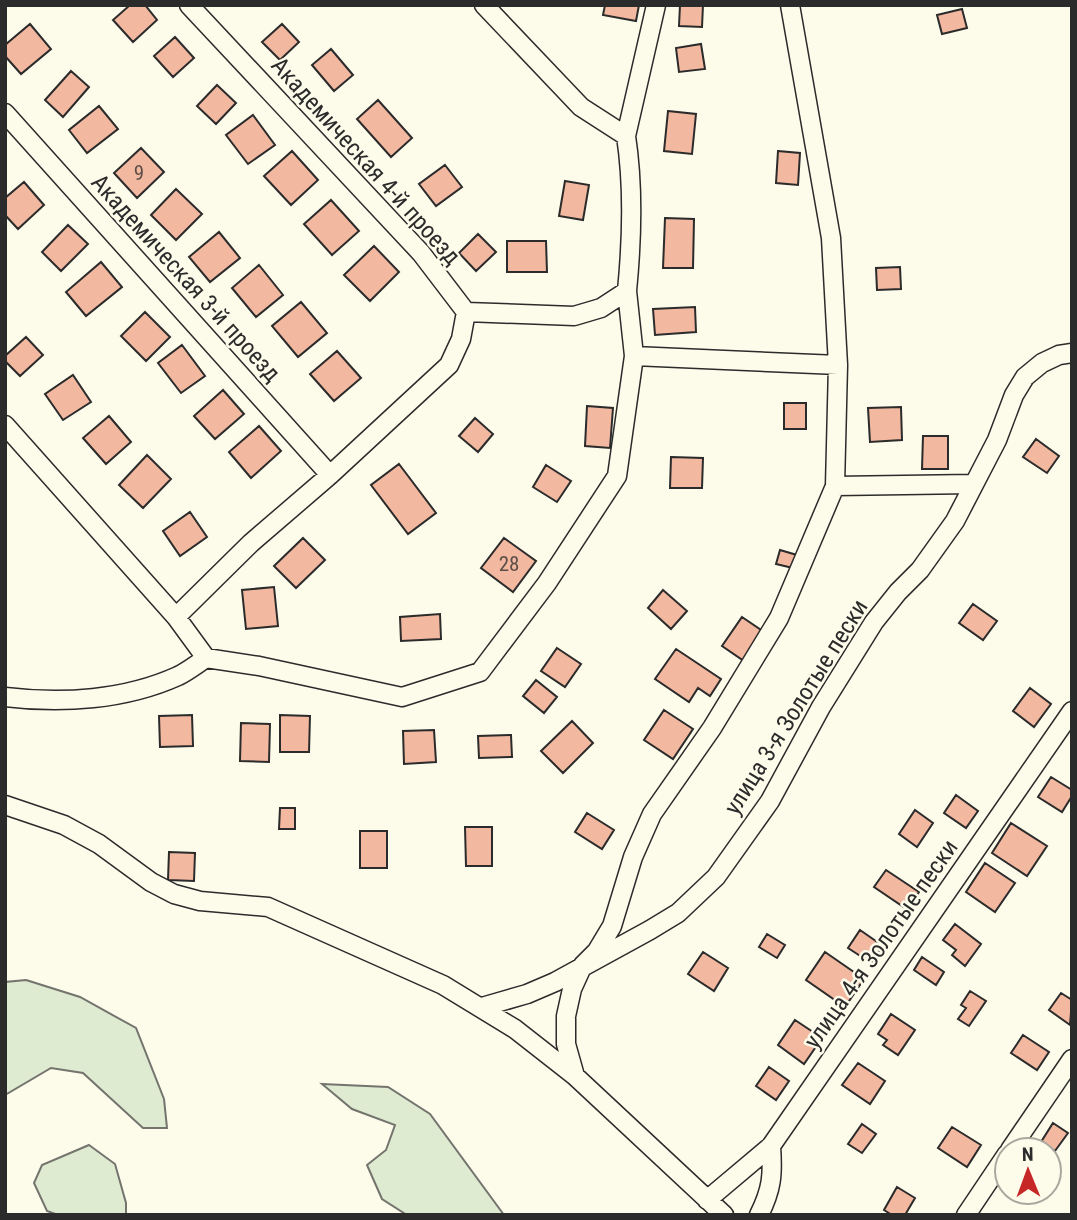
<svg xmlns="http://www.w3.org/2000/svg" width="1077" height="1220" font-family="'Roboto Condensed',sans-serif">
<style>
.green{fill:#deebd1;stroke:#74746e;stroke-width:2}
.building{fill:#f2b8a0;stroke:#2b2b2b;stroke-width:2}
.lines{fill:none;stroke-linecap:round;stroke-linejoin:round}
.minor-casing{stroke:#2b2b2b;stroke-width:21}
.minor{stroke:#fdfbea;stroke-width:18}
.labels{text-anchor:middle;stroke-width:5;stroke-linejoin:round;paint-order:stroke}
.number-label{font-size:21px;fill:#5d4e48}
.street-label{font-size:24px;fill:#2b2b2b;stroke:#fdfbea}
</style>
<rect width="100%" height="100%" fill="#fdfbea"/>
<path class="green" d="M 26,980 L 80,997 L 136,1028 L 164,1099 L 167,1128 L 143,1128 L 83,1073 L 51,1068 L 5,1095 L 5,982 Z
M 322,1084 L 388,1087 L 430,1114 L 504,1215 L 407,1215 L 382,1199 L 367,1165 L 386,1150 L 395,1125 L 352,1109 Z
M 89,1145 L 115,1164 L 126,1203 L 126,1215 L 58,1215 L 47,1211 L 34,1183 L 42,1165 Z"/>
<path class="building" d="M 130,5 L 145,5 L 157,20 L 133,42 L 113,20 Z
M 605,5 L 639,5 L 636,21 L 603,15 Z
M 680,5 L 703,5 L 702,27 L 679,26 Z
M 962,9 L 967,28 L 942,34 L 937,15 Z
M 30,24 L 51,49 L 21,74 L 5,56 L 5,45 Z
M 282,24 L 299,42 L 280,60 L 262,42 Z
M 175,37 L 194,58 L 173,77 L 154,56 Z
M 701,44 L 705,69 L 679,72 L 676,48 Z
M 331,49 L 353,75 L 334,91 L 312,65 Z
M 71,71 L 89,87 L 63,117 L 45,100 Z
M 217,85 L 236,103 L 216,124 L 197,106 Z
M 378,100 L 412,138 L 391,157 L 357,119 Z
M 99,106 L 118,129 L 87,153 L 69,130 Z
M 668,111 L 696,114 L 692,154 L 664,151 Z
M 253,115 L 275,145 L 248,164 L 226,135 Z
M 141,148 L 164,172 L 137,198 L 114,173 Z
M 292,151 L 318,180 L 291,205 L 264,176 Z
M 778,151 L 800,153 L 798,185 L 776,183 Z
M 445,165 L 462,187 L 436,206 L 419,184 Z
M 565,181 L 589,185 L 583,220 L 559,216 Z
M 24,182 L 44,205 L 18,229 L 5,215 L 5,198 Z
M 176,189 L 202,214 L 176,240 L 151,215 Z
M 331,200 L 359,231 L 332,255 L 304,224 Z
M 665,218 L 694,219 L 693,268 L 663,268 Z
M 68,225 L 88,244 L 61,271 L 42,252 Z
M 219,232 L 240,258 L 210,282 L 189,257 Z
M 478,234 L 496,252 L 476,271 L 459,253 Z
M 507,241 L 546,241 L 547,272 L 507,272 Z
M 374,246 L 399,272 L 370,301 L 344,275 Z
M 101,262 L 122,287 L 86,316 L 66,292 Z
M 259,265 L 283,295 L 256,317 L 232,288 Z
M 900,267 L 901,289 L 877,290 L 876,268 Z
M 301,302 L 327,333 L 298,357 L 272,326 Z
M 695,307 L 696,332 L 655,335 L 653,309 Z
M 145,312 L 170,337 L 146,361 L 121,336 Z
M 26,337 L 43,355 L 20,376 L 5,361 L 5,356 Z
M 182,345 L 205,376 L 181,393 L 158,363 Z
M 337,351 L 361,378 L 334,401 L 310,374 Z
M 73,375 L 91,402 L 63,420 L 45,394 Z
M 223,390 L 244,414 L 215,439 L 194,416 Z
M 784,403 L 806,403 L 806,429 L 784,429 Z
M 587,406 L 613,408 L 610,448 L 585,446 Z
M 901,407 L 902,440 L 870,442 L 868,408 Z
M 109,416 L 131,442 L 106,464 L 83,438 Z
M 475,418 L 493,434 L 478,452 L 459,436 Z
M 259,426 L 281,451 L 251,478 L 229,452 Z
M 923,436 L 948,436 L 948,469 L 922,469 Z
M 1036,439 L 1059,456 L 1047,473 L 1023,457 Z
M 147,455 L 171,479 L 143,508 L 119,485 Z
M 671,457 L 703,458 L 702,488 L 670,488 Z
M 399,464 L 436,513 L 408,534 L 371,485 Z
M 546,465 L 571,481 L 557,502 L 533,487 Z
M 190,512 L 207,537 L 180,556 L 163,531 Z
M 303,538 L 325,560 L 296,588 L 274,566 Z
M 504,538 L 536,561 L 513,592 L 481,568 Z
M 780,550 L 797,555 L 793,568 L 776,564 Z
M 274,587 L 278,626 L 246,629 L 242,590 Z
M 663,590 L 687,611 L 671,629 L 648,608 Z
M 973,604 L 997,621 L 983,640 L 959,623 Z
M 440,614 L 441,639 L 401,641 L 400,617 Z
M 742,617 L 764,632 L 744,661 L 722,646 Z
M 557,648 L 581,664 L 565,687 L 541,671 Z
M 676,649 L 721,679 L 710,696 L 698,688 L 689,702 L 655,679 Z
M 536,680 L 557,697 L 544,713 L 523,696 Z
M 1030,688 L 1051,704 L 1034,727 L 1013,711 Z
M 664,710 L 693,729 L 673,759 L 644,740 Z
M 192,715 L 193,746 L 160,747 L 159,716 Z
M 280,715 L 310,716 L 309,752 L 280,752 Z
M 572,721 L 593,743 L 563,773 L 541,751 Z
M 241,723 L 270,724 L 269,762 L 240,761 Z
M 434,730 L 436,762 L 404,764 L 403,731 Z
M 511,735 L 512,757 L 479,758 L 478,736 Z
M 1051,777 L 1072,790 L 1072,796 L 1062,812 L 1038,797 Z
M 956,795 L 978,811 L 966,828 L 944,813 Z
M 280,808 L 295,808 L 295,829 L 279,829 Z
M 915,810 L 933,823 L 917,847 L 899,834 Z
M 587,813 L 614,830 L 602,849 L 575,832 Z
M 1011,823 L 1047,846 L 1027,876 L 992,853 Z
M 465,827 L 492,827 L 492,866 L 466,866 Z
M 360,831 L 387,831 L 387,868 L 360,868 Z
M 169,852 L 195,853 L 194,881 L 168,880 Z
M 985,863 L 1015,883 L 995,912 L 966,892 Z
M 886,870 L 919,892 L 908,910 L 874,887 Z
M 955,924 L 981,944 L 965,966 L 952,955 L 956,950 L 943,940 Z
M 860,930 L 883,946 L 871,963 L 848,948 Z
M 767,934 L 785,945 L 777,958 L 759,947 Z
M 703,952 L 728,968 L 714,991 L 688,974 Z
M 825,952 L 864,979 L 845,1007 L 806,980 Z
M 922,957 L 944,972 L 936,985 L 914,970 Z
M 970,991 L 986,1001 L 969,1026 L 958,1019 L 966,1008 L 961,1005 Z
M 1061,993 L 1072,1000 L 1070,1025 L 1049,1010 Z
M 891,1014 L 915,1030 L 898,1055 L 883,1045 L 887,1040 L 878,1034 Z
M 795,1020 L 822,1038 L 804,1064 L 778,1045 Z
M 1023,1035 L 1049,1052 L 1037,1070 L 1011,1053 Z
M 858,1063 L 885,1081 L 870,1104 L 842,1085 Z
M 769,1067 L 789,1081 L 776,1100 L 756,1086 Z
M 1053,1123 L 1068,1133 L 1055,1151 L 1041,1142 Z
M 862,1124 L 876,1134 L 862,1153 L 848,1144 Z
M 952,1127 L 981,1145 L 967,1167 L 938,1148 Z
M 897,1187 L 915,1198 L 905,1215 L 892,1215 L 884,1210 Z"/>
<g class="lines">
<defs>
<path id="minor" d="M 5,113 L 330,475
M 626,136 L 656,5
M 466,312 L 574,316 L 601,308 L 627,291 C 632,240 634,188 626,136 L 581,107 L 484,5
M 634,356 L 838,365
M 5,425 L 176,617 L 206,658 L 259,666 L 402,697 L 480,672 L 547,583 L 617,476 L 634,356 L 627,291
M 835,486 L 973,484
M 176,617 L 251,543 L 330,475 L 449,365 L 461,339 L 466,312 L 421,253 L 189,5
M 5,697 C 62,704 125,700 178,676 C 188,671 197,664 206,658
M 5,805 L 64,825 L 99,844 L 151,882 L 174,894 L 200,901 L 268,907 L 443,985 L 515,1029 L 575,1076
M 482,1007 L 527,994 L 555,982 L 650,930 L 678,913 L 716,877 L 770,801 L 821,707 L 874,622 L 898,592 L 920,570 L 955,521 L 997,440 L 1014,395 L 1025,377 L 1042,363 L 1059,355 L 1072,353
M 1010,1150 L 1072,1059
M 707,1200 L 771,1146
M 724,1215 L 575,1076 L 566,1044 L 566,1016 L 572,989 L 583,965 L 597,951 L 612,926 L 633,857 L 652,814 L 712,728 L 779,618 L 835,486 L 838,365 L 831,238 L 790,5
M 759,1215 C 772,1189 773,1175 771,1146 L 1072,711
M 966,1215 L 1007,1154"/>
</defs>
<use href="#minor" class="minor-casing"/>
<use href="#minor" class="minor"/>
</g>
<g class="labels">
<g class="number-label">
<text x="139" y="180">9</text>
<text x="509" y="571">28</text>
</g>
<g class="street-label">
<text transform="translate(366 161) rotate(48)" y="8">Академическая 4-й проезд</text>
<text transform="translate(186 278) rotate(48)" y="8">Академическая 3-й проезд</text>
<text transform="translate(796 707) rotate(-58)" y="8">улица 3-я Золотые пески</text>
<text transform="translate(881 944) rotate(-55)" y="8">улица 4-я Золотые пески</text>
</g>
</g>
<rect width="1077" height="1220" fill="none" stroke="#2b2b2b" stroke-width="14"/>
<g transform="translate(1028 1171) rotate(359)"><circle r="33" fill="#fdfbea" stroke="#a9a89e" stroke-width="2"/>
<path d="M0-5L12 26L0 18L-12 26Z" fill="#c62828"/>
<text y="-10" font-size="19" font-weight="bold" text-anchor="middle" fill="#2b2b2b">N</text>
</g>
</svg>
